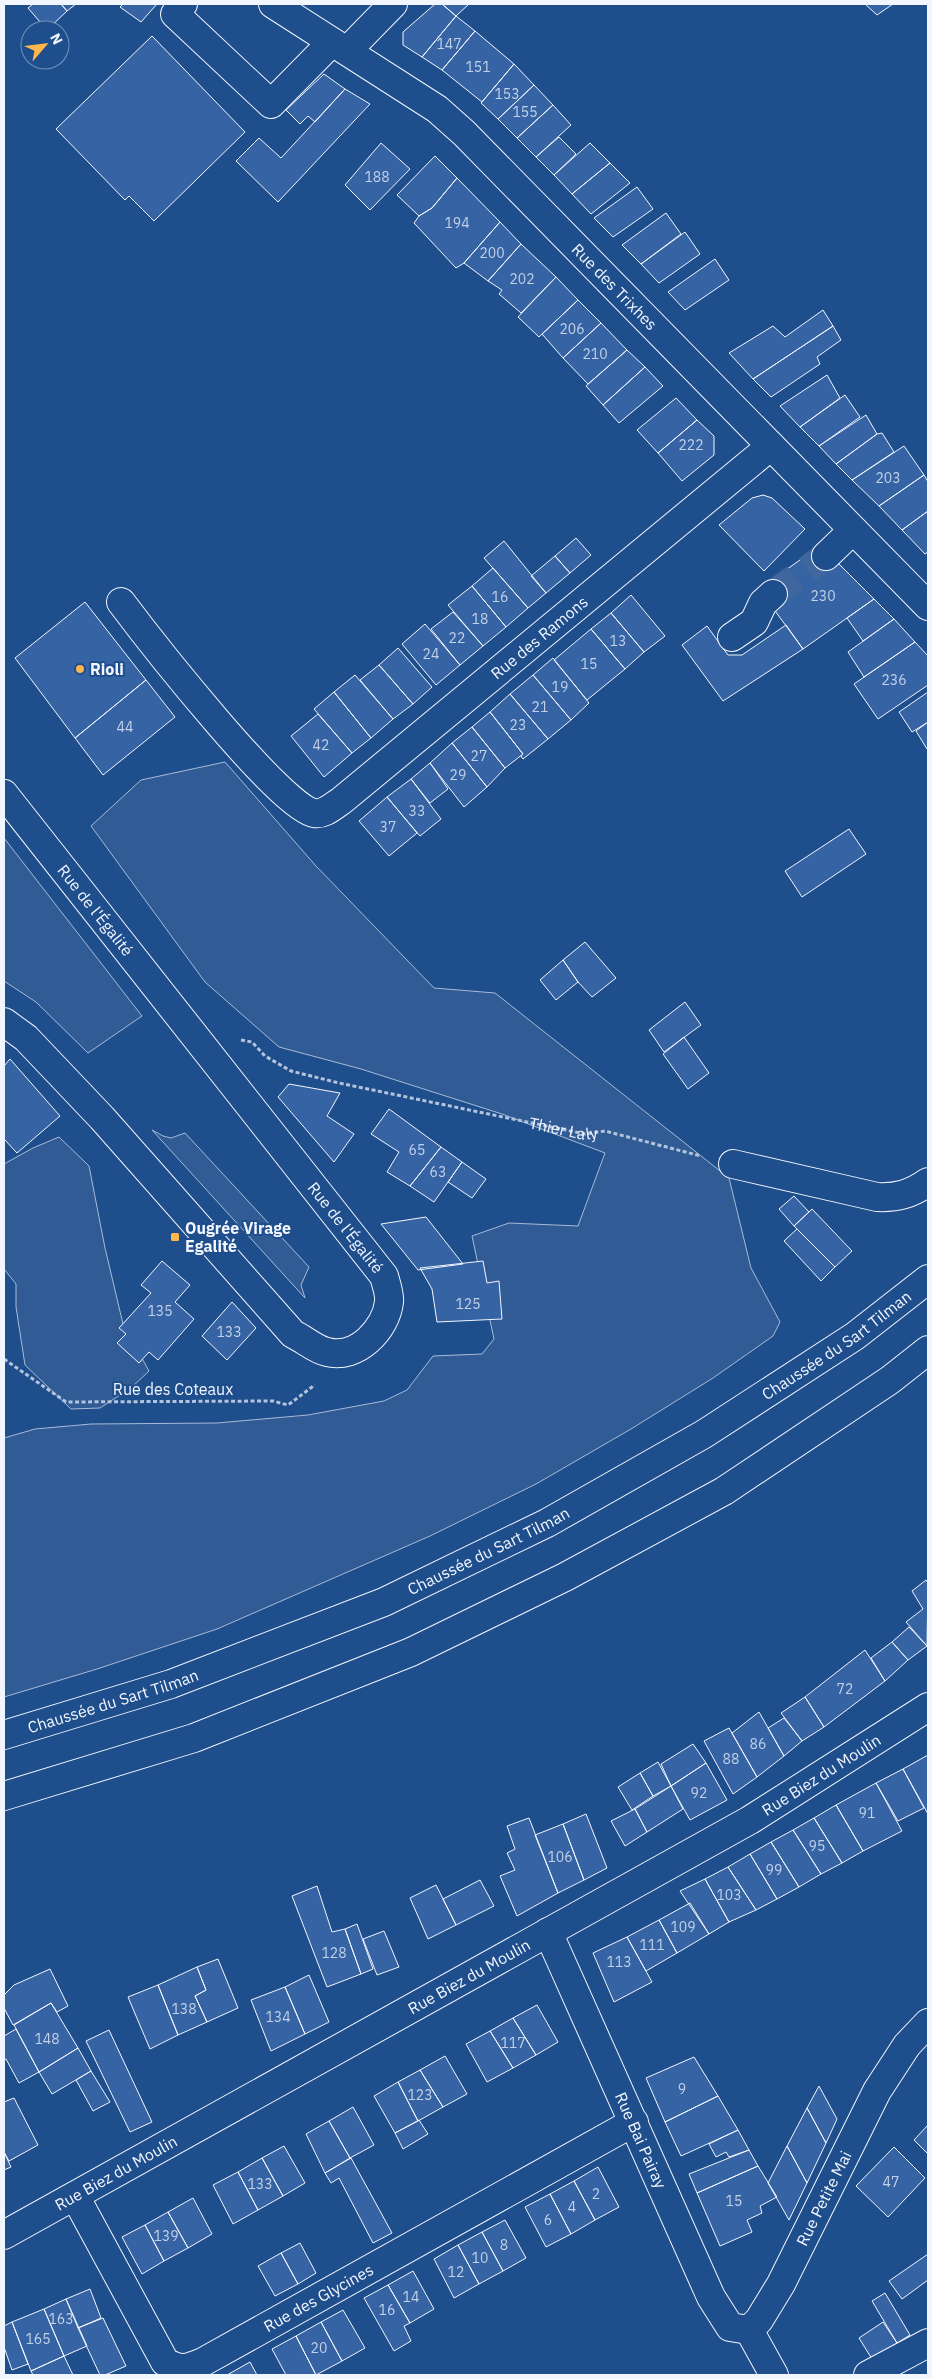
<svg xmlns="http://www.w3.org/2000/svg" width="932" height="2379" font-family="'IBM Plex Sans',sans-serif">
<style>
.built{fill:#305b95;stroke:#a8bbd7}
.building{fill:#3563a3;stroke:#f2f6ff}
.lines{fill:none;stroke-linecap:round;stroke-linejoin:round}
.minor-tunnel{stroke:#3f679d;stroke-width:28;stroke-dasharray:28 14;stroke-linecap:butt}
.minor-casing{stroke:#f2f6ff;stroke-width:30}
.highway-casing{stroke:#f2f6ff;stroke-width:30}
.path{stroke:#b3c4dc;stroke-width:3;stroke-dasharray:4 2.5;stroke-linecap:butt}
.minor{stroke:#1f4e8c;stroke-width:28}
.highway{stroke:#1f4e8c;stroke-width:28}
.poi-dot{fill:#ffb74d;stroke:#1f4e8c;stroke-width:2}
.labels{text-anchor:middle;stroke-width:4;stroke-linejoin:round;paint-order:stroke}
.number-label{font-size:14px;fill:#c3d1e8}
.street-label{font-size:16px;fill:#f2f6ff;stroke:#1f4e8c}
.poi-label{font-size:16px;font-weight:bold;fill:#f2f6ff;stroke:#1f4e8c;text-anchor:start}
</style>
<rect width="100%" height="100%" fill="#1f4e8c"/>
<path class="built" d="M 225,762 L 316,866 L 434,988 L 495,993 L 729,1178 L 751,1268 L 780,1322 L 773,1336 L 713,1378 L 631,1429 L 536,1484 L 430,1536 L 217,1629 L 97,1669 L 4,1697 L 4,1438 L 35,1429 L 91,1424 L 217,1423 L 308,1415 L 384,1401 L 407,1390 L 433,1356 L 482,1354 L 494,1339 L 472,1236 L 509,1223 L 578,1226 L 605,1153 L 502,1114 L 361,1069 L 279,1047 L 205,982 L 91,826 L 141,780 Z
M 4,838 L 142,1016 L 88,1053 L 36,1002 L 4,981 Z
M 152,1130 L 163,1136 L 171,1138 L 185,1133 L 309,1267 L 301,1285 L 305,1298 Z
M 59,1137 L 89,1166 L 105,1248 L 123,1324 L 149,1371 L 131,1388 L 100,1408 L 71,1409 L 25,1365 L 16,1307 L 16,1284 L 4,1269 L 4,1164 L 33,1148 Z"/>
<path class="building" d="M 33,4 L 61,4 L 67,11 L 47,30 L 28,8 Z
M 61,4 L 76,4 L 67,11 Z
M 123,4 L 157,4 L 141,22 L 120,7 Z
M 435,4 L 442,4 L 456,16 L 422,57 L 403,45 L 403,32 Z
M 442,4 L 469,4 L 456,16 Z
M 865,4 L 893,4 L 877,15 Z
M 456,16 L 475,31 L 442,70 L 422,57 Z
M 475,31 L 514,64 L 482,102 L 442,70 Z
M 152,36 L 245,132 L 154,221 L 129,196 L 125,200 L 56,129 Z
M 514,64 L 534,85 L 498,119 L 481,103 Z
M 324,74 L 345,89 L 315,122 L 308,116 L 300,124 L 286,110 Z
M 534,85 L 553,105 L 517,138 L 498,119 Z
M 345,89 L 370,104 L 278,202 L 236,161 L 259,138 L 281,158 Z
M 553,105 L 571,125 L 536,157 L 517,138 Z
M 559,137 L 576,154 L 554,175 L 536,157 Z
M 381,143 L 410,169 L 370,210 L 345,185 Z
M 590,143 L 610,163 L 572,194 L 554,175 Z
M 435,156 L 457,178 L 432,208 L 419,216 L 397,195 Z
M 610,163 L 630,183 L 591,214 L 572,194 Z
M 457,178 L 500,222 L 464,263 L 456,268 L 414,223 L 419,216 L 432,208 Z
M 637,187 L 653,209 L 613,237 L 594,218 Z
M 666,213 L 681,234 L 641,264 L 622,245 Z
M 500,222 L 521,244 L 488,281 L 464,263 Z
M 685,232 L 700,254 L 659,283 L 641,264 Z
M 521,244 L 556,277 L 521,313 L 499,294 L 502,290 L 488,281 Z
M 715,259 L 729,280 L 685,310 L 668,292 Z
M 556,277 L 578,300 L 539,337 L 518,317 Z
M 578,300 L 601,323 L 563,358 L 542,334 Z
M 823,310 L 833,326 L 753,379 L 729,353 L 773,326 L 785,337 Z
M 601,323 L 627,350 L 588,384 L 563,358 Z
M 833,326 L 841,340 L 817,357 L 820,364 L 771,397 L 753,379 Z
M 627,350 L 645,367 L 603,405 L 586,386 Z
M 645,367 L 663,386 L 619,423 L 603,405 Z
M 827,375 L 840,398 L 800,427 L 780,406 Z
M 845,395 L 860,417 L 819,446 L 800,427 Z
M 676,398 L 697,420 L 658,453 L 637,430 Z
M 866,415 L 877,434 L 836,464 L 819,446 Z
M 697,420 L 714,436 L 714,455 L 682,481 L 658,453 Z
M 882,433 L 894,452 L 852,480 L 836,464 L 877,434 Z
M 904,446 L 924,475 L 879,506 L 852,480 Z
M 924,475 L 928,482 L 928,511 L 902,530 L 879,506 Z
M 763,495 L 772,498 L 805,529 L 764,571 L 719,525 L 752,498 Z
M 928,511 L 928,552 L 925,554 L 902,530 Z
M 576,538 L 591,555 L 570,573 L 555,556 Z
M 504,541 L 546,593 L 528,608 L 484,558 Z
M 818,547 L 835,560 L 874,599 L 803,649 L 770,604 L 765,585 Z
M 555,556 L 570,573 L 546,593 L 531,576 Z
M 493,568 L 528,608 L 506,627 L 472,586 Z
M 472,586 L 506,627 L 483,646 L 448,605 Z
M 631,595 L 665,636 L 644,652 L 611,613 Z
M 874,599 L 894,619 L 863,641 L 847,618 Z
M 85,602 L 146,680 L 75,738 L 15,658 Z
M 453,612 L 483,646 L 460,665 L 431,629 Z
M 611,613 L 644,652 L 625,669 L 591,629 Z
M 894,619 L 915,642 L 864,677 L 848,652 Z
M 425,624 L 460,665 L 436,685 L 402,644 Z
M 786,625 L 803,649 L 723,701 L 682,645 L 707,626 L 728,655 L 742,655 Z
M 591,629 L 625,669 L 587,700 L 554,660 Z
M 915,642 L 928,656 L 928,685 L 878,719 L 854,684 Z
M 398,648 L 432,687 L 413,704 L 379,665 Z
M 553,658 L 589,703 L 571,720 L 533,675 Z
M 379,665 L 413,704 L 393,719 L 360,680 Z
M 355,675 L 393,719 L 371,738 L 334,692 Z
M 533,675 L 571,720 L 548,739 L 510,694 Z
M 146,680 L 175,717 L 103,775 L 75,738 Z
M 334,692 L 371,738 L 352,753 L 314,709 Z
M 928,692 L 928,722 L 912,732 L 899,712 Z
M 510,694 L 548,739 L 523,759 L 521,756 L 523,754 L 490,712 Z
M 490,712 L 523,754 L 505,768 L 472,727 Z
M 318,714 L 352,753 L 324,777 L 291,736 Z
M 928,722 L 928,748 L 927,749 L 916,731 Z
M 472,727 L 505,768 L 487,787 L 452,743 Z
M 452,743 L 487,787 L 464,807 L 430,763 Z
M 430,763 L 448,789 L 430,803 L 411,779 Z
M 411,779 L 441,819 L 420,836 L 387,797 Z
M 387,797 L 417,833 L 389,856 L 359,821 Z
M 849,829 L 866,854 L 802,897 L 785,871 Z
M 585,942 L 616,978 L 592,997 L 578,982 L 563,960 Z
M 563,960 L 578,982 L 556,1000 L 540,980 Z
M 685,1002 L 701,1025 L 664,1052 L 649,1030 Z
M 684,1037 L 709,1073 L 688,1089 L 663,1054 Z
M 10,1059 L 60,1116 L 17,1153 L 4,1139 L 4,1066 Z
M 289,1084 L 340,1093 L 327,1116 L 354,1134 L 334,1162 L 278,1097 Z
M 389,1109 L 441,1147 L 410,1186 L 387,1172 L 399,1152 L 371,1134 Z
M 441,1147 L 462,1162 L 434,1202 L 410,1186 Z
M 462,1162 L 486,1179 L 472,1198 L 448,1182 Z
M 794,1196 L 809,1212 L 794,1226 L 779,1209 Z
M 812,1209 L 852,1251 L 835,1267 L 794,1226 Z
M 426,1217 L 463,1264 L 418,1270 L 381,1224 Z
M 797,1229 L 835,1267 L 821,1281 L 784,1241 Z
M 162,1261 L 190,1285 L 175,1302 L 194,1319 L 158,1360 L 149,1352 L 139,1363 L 117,1343 L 126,1334 L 119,1328 L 151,1293 L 141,1285 Z
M 483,1261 L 487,1283 L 499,1281 L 502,1319 L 437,1322 L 432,1289 L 420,1268 Z
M 232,1302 L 256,1328 L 227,1360 L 202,1336 Z
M 926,1580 L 928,1583 L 927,1646 L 906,1622 L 923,1609 L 912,1591 Z
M 909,1627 L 927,1646 L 908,1660 L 892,1642 Z
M 892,1642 L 908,1660 L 885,1681 L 871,1658 Z
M 865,1650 L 885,1681 L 824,1727 L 805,1697 Z
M 805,1697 L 824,1727 L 802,1741 L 781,1713 Z
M 759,1712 L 784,1756 L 757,1777 L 732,1733 Z
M 784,1718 L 802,1741 L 784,1756 L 768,1728 Z
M 729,1728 L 757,1777 L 733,1794 L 704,1741 Z
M 693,1744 L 706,1763 L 671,1786 L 661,1764 Z
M 928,1755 L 928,1814 L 903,1769 Z
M 658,1762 L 671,1786 L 653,1796 L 640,1773 Z
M 706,1763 L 727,1800 L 690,1820 L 671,1786 Z
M 903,1769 L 924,1808 L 898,1821 L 876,1783 Z
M 640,1773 L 653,1796 L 632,1810 L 618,1787 Z
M 876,1783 L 902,1831 L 863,1851 L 836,1805 Z
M 671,1786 L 683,1809 L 647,1832 L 635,1809 Z
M 836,1805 L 863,1851 L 842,1863 L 814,1818 Z
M 635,1809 L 647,1832 L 625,1846 L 611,1821 Z
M 586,1814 L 607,1868 L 584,1880 L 563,1824 Z
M 529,1818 L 558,1893 L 517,1916 L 500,1876 L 515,1870 L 507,1853 L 515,1849 L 507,1826 Z
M 814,1818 L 842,1863 L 821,1874 L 793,1830 Z
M 563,1824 L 584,1880 L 558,1893 L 535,1835 Z
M 793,1830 L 821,1874 L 799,1887 L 771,1842 Z
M 771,1842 L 799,1887 L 777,1899 L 750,1854 Z
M 750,1854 L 777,1899 L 756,1910 L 728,1867 Z
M 728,1867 L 756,1910 L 729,1922 L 705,1879 Z
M 705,1879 L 729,1922 L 709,1934 L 680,1891 Z
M 480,1880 L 494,1906 L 456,1925 L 443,1899 Z
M 436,1885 L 456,1925 L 428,1939 L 410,1898 Z
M 317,1886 L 332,1932 L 345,1929 L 361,1974 L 327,1987 L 292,1896 Z
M 690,1903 L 709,1934 L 677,1953 L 659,1920 Z
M 659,1920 L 677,1953 L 646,1971 L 627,1937 Z
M 357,1924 L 373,1969 L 361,1974 L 345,1929 Z
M 384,1931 L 399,1967 L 377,1975 L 363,1939 Z
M 627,1937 L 652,1982 L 614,2002 L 593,1953 Z
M 218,1959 L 238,2008 L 207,2022 L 195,1996 L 206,1990 L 197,1967 Z
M 197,1967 L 206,1990 L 195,1996 L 207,2022 L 178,2035 L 158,1985 Z
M 50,1969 L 68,2006 L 57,2012 L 51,2003 L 13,2025 L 4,2008 L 4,1995 L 14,1985 Z
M 309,1975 L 329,2022 L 305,2034 L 285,1987 Z
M 158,1985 L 178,2035 L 150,2049 L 128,1997 Z
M 285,1987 L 305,2034 L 271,2051 L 251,2000 Z
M 51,2003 L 78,2048 L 39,2072 L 14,2025 Z
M 537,2005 L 558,2042 L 536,2055 L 513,2018 Z
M 513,2018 L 536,2055 L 513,2068 L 490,2031 Z
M 16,2029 L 39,2072 L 19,2083 L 6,2059 L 4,2060 L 4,2036 Z
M 109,2030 L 152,2122 L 130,2132 L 86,2041 Z
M 490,2031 L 513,2068 L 487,2082 L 466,2044 Z
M 78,2048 L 91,2071 L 52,2094 L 39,2072 Z
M 445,2056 L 467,2094 L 443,2107 L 420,2070 Z
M 694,2057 L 718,2096 L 665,2122 L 646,2078 Z
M 420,2070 L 443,2107 L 418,2121 L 398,2082 Z
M 91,2071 L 110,2102 L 93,2111 L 76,2080 Z
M 398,2082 L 418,2121 L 395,2133 L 374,2096 Z
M 819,2086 L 837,2119 L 826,2143 L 807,2108 Z
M 718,2096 L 738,2130 L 681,2156 L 665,2122 Z
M 14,2098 L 38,2145 L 9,2161 L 4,2152 L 4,2102 Z
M 353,2107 L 374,2145 L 350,2158 L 329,2121 Z
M 807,2108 L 826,2143 L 807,2183 L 787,2146 Z
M 419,2120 L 428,2134 L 403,2149 L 395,2133 Z
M 329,2121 L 350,2158 L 325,2173 L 306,2134 Z
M 928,2125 L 928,2154 L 914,2140 Z
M 738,2130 L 749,2150 L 729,2157 L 726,2152 L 716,2157 L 709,2144 Z
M 284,2146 L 305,2183 L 283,2196 L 262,2158 Z
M 787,2146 L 807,2183 L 789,2220 L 768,2183 Z
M 894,2147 L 925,2178 L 888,2217 L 856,2186 Z
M 749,2150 L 758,2166 L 697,2193 L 689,2174 Z
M 4,2152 L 11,2167 L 4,2170 Z
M 262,2158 L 283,2196 L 258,2210 L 238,2172 Z
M 351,2158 L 392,2233 L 373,2243 L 339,2178 L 331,2183 L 325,2173 Z
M 758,2166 L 777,2197 L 760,2206 L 762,2213 L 747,2220 L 752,2232 L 720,2246 L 697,2193 Z
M 598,2167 L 619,2207 L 595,2220 L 574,2181 Z
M 238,2172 L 258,2210 L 233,2224 L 213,2185 Z
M 574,2181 L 595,2220 L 571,2234 L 550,2194 Z
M 550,2194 L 571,2234 L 546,2247 L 525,2207 Z
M 193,2198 L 212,2234 L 188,2248 L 168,2212 Z
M 168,2212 L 188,2248 L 164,2261 L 145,2225 Z
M 505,2220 L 526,2258 L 503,2271 L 482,2232 Z
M 145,2225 L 164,2261 L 142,2274 L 122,2237 Z
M 482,2232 L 503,2271 L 479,2284 L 458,2245 Z
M 300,2243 L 316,2273 L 298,2284 L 281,2253 Z
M 458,2245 L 479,2284 L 454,2298 L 434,2259 Z
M 281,2253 L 298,2284 L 275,2296 L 258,2266 Z
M 928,2254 L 928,2280 L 902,2299 L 889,2281 Z
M 413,2271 L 434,2309 L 410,2323 L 388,2285 Z
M 388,2285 L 410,2323 L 404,2326 L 411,2341 L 394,2351 L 364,2298 Z
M 90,2289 L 101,2318 L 78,2328 L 66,2299 Z
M 885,2293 L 910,2335 L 897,2343 L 872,2301 Z
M 66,2299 L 87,2346 L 64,2356 L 44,2309 Z
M 44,2309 L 64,2356 L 31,2371 L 12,2322 Z
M 343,2310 L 365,2348 L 342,2361 L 321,2322 Z
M 103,2318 L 126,2366 L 105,2375 L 100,2375 L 78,2328 Z
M 12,2322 L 28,2364 L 12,2370 L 4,2347 L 4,2326 Z
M 321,2322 L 342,2361 L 316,2375 L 296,2336 Z
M 883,2322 L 897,2343 L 872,2359 L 859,2338 Z
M 296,2336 L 316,2375 L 286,2375 L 272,2349 Z
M 64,2356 L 73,2375 L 33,2375 L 31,2371 Z
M 250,2362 L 257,2375 L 227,2375 Z"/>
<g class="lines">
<path class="minor-tunnel" d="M 773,594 L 826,556"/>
<defs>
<g id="minor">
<path d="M 183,4 L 175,14 L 271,104 L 332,42"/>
<path id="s2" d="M 273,4 L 437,109 L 464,133 L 928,606"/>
<path d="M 347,51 L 393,4"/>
<path d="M 826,556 L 853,530"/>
<path id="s3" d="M 121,602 C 148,638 280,807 314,813 C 324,815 333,806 341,801 L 771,446"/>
<path d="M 732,637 L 754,622 L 763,603 L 773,594"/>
<path id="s4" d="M 4,794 L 384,1276 C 386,1284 390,1294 389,1302 C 386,1329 357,1360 327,1352 C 316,1350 304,1339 293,1334 L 102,1118 L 26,1038 L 4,1022"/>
<path d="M 733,1164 L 877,1197 C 897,1198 911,1194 928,1182"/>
<path id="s5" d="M 548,1932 L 711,2297 L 730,2327 L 749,2330"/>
<path id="s6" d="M 75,2196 L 165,2362 C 182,2371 186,2369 203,2362 L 634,2122"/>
<path id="s7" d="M 4,2235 L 750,1820 L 928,1707"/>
<path id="s8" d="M 749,2330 L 759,2320 L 781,2284 L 877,2091 L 907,2045 L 928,2023"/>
<path d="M 749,2330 L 774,2375"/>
<path d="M 868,2375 L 928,2343"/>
</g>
<g id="highway">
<path id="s9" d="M 4,1735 L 171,1684 L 384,1602 L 547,1523 L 704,1434 L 855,1336 L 928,1279"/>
<path d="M 4,1796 L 194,1738 L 411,1652 L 565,1577 L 724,1491 L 890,1380 L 928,1350"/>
</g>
</defs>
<use href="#minor" class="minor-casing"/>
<use href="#highway" class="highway-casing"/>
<g class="path">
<path id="s1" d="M 241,1040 L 252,1042 L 265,1056 L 291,1071 L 339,1083 L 585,1134 L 605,1131 L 701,1156"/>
<path d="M 4,1359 L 66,1402 L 273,1401 L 288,1405 L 312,1387 L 314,1384"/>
</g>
<use href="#minor" class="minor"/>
<use href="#highway" class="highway"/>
</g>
<g class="poi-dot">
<circle cx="80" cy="669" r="5"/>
<rect x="170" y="1232" width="10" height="10" rx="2.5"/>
</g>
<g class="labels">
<g class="number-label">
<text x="449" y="49">147</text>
<text x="478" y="72">151</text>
<text x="507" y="99">153</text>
<text x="525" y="117">155</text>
<text x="377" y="182">188</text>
<text x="457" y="228">194</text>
<text x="492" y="258">200</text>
<text x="522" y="284">202</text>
<text x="572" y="334">206</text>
<text x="595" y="359">210</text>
<text x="691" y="450">222</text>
<text x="888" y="483">203</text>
<text x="823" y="601">230</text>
<text x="500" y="602">16</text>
<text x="480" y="624">18</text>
<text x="457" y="643">22</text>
<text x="618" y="646">13</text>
<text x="431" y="659">24</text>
<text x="589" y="669">15</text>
<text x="894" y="685">236</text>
<text x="560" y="692">19</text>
<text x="540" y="712">21</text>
<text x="518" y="730">23</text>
<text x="125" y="732">44</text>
<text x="321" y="750">42</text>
<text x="479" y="761">27</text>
<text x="458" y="780">29</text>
<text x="417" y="816">33</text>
<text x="388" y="832">37</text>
<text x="417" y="1155">65</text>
<text x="438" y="1177">63</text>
<text x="468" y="1309">125</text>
<text x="160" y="1316">135</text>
<text x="229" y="1337">133</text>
<text x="845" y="1694">72</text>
<text x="758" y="1749">86</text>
<text x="731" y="1764">88</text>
<text x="699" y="1798">92</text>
<text x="867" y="1818">91</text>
<text x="817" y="1851">95</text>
<text x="560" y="1862">106</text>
<text x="774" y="1875">99</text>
<text x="729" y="1900">103</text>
<text x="683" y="1932">109</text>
<text x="652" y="1950">111</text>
<text x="334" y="1958">128</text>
<text x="619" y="1967">113</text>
<text x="184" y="2014">138</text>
<text x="278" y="2022">134</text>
<text x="47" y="2044">148</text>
<text x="513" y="2048">117</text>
<text x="682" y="2094">9</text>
<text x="420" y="2100">123</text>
<text x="891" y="2187">47</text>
<text x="260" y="2189">133</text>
<text x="596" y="2199">2</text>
<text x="734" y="2206">15</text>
<text x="572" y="2212">4</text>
<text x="548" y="2225">6</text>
<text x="166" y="2241">139</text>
<text x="504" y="2250">8</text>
<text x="480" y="2263">10</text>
<text x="456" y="2277">12</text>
<text x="411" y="2302">14</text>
<text x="387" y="2315">16</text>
<text x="61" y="2324">163</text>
<text x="38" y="2344">165</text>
<text x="319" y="2353">20</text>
</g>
<g class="street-label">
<text dy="6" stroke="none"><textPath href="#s2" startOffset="446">Rue des Trixhes</textPath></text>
<text dy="6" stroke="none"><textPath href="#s3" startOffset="575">Rue des Ramons</textPath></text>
<text dy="6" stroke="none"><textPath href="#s4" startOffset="148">Rue de l'Égalité</textPath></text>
<text dy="6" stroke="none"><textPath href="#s1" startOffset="339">Thier Laly</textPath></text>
<text dy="6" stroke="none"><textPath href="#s4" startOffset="552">Rue de l'Égalité</textPath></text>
<text dy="6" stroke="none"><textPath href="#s9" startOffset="924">Chaussée du Sart Tilman</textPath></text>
<text x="173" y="1395">Rue des Coteaux</text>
<text dy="6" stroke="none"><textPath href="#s9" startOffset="519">Chaussée du Sart Tilman</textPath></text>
<text dy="6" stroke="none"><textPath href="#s9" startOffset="114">Chaussée du Sart Tilman</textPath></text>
<text dy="6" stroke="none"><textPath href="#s7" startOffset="938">Rue Biez du Moulin</textPath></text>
<text dy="6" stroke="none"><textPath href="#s7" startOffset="532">Rue Biez du Moulin</textPath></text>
<text dy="6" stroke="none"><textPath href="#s5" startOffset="228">Rue Bai Pairay</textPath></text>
<text dy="6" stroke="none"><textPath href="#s7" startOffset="128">Rue Biez du Moulin</textPath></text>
<text dy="6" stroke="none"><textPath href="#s8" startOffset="152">Rue Petite Mai</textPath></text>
<text dy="6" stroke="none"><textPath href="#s6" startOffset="361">Rue des Glycines</textPath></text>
</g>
<g class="poi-label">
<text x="90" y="675">Rioli</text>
<text x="185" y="1234">Ougrée Virage<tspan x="185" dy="18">Egalité</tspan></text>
</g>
</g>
<rect width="932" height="2379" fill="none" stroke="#f2f6ff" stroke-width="10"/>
<g transform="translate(45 45) rotate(62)"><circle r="24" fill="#1f4e8c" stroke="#7391ba"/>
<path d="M0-4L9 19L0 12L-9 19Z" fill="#ffb74d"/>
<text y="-8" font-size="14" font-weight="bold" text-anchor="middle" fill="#f2f6ff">N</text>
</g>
</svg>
